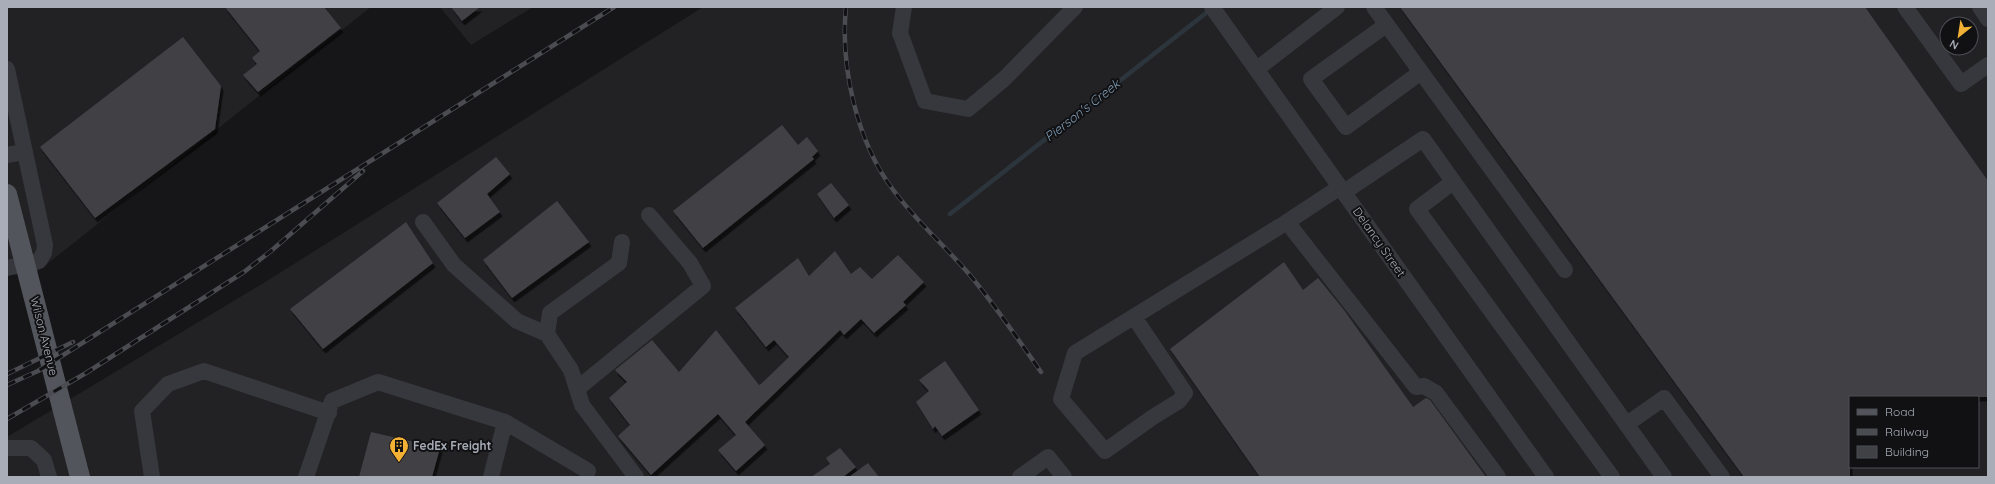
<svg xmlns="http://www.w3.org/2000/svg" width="1995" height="484" font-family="Quicksand,sans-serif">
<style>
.built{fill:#222225;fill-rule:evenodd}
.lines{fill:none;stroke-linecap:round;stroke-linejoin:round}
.stream{stroke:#2c353c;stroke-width:4.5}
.building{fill:#404145;filter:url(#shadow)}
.minor{stroke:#37383d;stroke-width:16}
.major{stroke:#53555c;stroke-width:20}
.rail-casing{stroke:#4a4c52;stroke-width:4.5}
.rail{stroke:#111113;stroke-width:3;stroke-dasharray:9;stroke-linecap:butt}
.labels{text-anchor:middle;stroke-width:4;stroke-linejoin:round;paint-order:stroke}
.street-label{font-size:12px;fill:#a8adb8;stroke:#111113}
.poi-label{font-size:12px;font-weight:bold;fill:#a8adb8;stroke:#111113;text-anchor:start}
.water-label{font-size:13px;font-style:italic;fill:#7f9bb3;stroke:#111113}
</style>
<defs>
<filter id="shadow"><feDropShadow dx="2.5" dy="4.5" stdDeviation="0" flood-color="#0009"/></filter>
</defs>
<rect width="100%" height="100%" fill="#161618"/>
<path class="built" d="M 7,7 L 371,7 L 27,280 L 22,260 L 7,271 Z
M 440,7 L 533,7 L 471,45 Z
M 703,7 L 1988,7 L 1988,477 L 7,477 L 7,437 L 262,284 ZM 1947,24 L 1971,24 L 1971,48 L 1947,48 ZM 1850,397 L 1978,397 L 1978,467 L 1850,467 Z"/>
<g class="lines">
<path class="stream" d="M 950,214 L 1210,10"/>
</g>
<path class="building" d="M 225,7 L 324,7 L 341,28 L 258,92 L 243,75 L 257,64 L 252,58 L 260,51 Z
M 451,7 L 480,7 L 462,21 Z
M 1400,7 L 1865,7 L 1988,181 L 1988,397 L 1850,397 L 1850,477 L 1744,477 Z
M 183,37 L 221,86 L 215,129 L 95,218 L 40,147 Z
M 782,125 L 798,145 L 807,137 L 818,151 L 812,157 L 814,159 L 703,248 L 673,211 Z
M 496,157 L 510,174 L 487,194 L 500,212 L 465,238 L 437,203 Z
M 831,183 L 849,205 L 834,218 L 817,194 Z
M 557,201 L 589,242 L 512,298 L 483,260 Z
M 406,222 L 433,263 L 323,349 L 290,309 Z
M 835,251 L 851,274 L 860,267 L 872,279 L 898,255 L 924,282 L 903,302 L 906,305 L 874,333 L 861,319 L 844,335 L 840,330 L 745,422 L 765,445 L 736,471 L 718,450 L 736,435 L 718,414 L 651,475 L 618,436 L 630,425 L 609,398 L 627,382 L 615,370 L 652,340 L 679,372 L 716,330 L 759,385 L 761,384 L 789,357 L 774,340 L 766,347 L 735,308 L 798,258 L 809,276 Z
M 1284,262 L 1303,290 L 1318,278 L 1344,310 L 1413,407 L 1426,398 L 1430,400 L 1486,477 L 1260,477 L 1170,349 Z
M 945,361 L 979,410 L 942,436 L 935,426 L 933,429 L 916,402 L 929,391 L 919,380 Z
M 371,432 L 440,448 L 432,477 L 359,477 Z
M 840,448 L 856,467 L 843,477 L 811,477 L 830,464 L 826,458 Z
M 868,463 L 879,477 L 849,477 Z"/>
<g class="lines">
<path class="minor" d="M 904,7 L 900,33 L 925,101 L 968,109 L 1004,79 L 1075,7
M 1212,7 L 1546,477
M 1374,7 L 1421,72 L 1346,127 L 1311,79 L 1386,25
M 1905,7 L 1961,84 L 1988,65
M 1980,7 L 1988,19
M 7,69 L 45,245 L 44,253 L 39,261 L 7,268
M 1257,69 L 1337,7
M 1421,72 L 1565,270
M 7,155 L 24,152
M 1453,182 L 1417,209 L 1612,477
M 1344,192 L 1423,139 L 1664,477
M 423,222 L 454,265 L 517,321 L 547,334
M 1287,222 L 1340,187
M 622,242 L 619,263 L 550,313 L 547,334 L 571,370 L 582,405 L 636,477
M 1134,317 L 1185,393 L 1179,401 L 1153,417 L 1105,451 L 1061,399 L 1075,353 L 1287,222 L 1416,387 L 1424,386 L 1436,393 L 1498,477
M 577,389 L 703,286 L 690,263 L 649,215
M 505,422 L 588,471
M 1627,424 L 1664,398 L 1722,477
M 7,448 L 31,448 L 44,460 L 49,477
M 152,477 L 142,411 L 168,384 L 204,371 L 329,413
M 306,477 L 332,401 L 378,382 L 505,422 L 491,477
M 1020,477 L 1048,457 L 1064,477"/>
<path class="major" d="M 7,194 L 80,477"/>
<defs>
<path id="rail" d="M 846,7 C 840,67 857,143 894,191 C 916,221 945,246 969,274 C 995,305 1018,339 1041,372
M 7,374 L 73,342
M 7,385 L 38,371 L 614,7
M 7,419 L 86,373 L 244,272 L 271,251 L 363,171"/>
</defs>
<use href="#rail" class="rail-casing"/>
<use href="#rail" class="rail"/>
</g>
<defs>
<symbol id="building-pin" viewBox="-11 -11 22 30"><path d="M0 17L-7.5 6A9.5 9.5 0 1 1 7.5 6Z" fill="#f2b134" stroke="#111113"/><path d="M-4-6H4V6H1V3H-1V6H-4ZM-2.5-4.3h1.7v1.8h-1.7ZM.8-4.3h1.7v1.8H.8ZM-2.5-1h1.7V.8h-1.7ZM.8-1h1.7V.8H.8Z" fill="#111"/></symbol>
</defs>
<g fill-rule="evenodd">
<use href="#building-pin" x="388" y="435" width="22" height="30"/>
</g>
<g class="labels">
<g class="street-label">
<text transform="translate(1379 242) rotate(55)" y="4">Delancy Street</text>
<text transform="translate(44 336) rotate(76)" y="4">Wilson Avenue</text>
</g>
<g class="poi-label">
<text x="413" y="450">FedEx Freight</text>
</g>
<g class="water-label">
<text transform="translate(1082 110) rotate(-38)" y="5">Pierson's Creek</text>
</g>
</g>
<rect width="1995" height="484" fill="none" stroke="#a8adb8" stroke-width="16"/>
<rect x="1849" y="396" width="130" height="72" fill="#111113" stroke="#4d4f55"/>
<rect x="1857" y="409" width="20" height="6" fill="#53555c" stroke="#4d4f55"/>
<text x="1885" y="416" font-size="12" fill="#a8adb8">Road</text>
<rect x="1857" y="429" width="20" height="6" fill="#4a4c52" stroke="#4d4f55"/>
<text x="1885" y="436" font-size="12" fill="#a8adb8">Railway</text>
<rect x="1857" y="446" width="20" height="12" fill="#404145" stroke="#4d4f55"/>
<text x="1885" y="456" font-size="12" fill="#a8adb8">Building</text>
<g transform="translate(1959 36) rotate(210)"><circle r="19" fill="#111113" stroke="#4d4f55"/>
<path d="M0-3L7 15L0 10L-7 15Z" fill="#f2b134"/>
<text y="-6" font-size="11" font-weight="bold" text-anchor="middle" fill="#a8adb8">N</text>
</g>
</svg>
